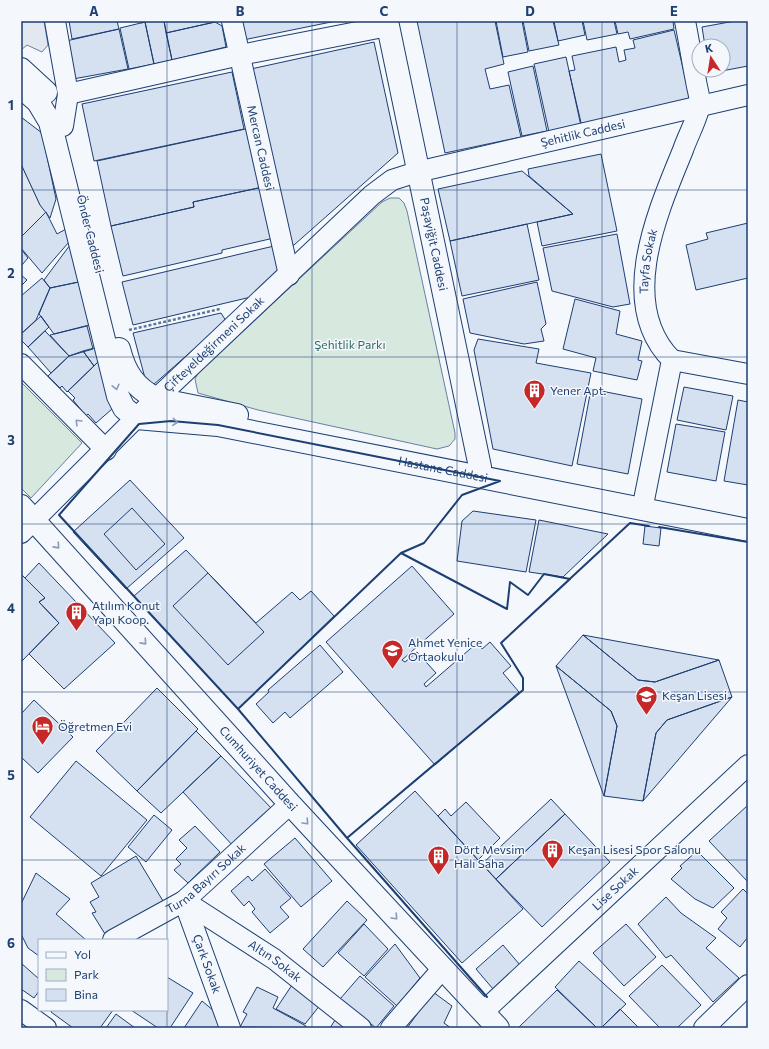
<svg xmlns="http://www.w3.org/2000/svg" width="769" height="1049" font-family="Commissioner,sans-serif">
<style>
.green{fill:#d7e8df;stroke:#687fa3}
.parking{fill:#e3e8f0;stroke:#687fa3}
.building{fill:#d5e0f0;stroke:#1d3f73}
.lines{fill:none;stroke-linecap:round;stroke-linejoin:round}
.street-casing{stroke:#1d3f73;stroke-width:22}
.secondary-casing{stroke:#1d3f73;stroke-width:24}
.path{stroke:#5e769c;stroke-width:2.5;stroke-dasharray:3 2;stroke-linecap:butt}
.street{stroke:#f4f7fb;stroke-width:20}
.secondary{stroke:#f4f7fb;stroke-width:22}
.wall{stroke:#1d3f73;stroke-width:2}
.oneway{stroke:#889bb7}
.grid{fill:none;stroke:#1d3f73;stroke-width:1;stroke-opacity:0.55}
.labels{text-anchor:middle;stroke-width:3;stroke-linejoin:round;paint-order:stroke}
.street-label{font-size:12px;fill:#1d3f73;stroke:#f4f7fb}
.park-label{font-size:12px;fill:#2c6c60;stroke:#f4f7fb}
.poi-label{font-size:12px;fill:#1d3f73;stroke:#f4f7fb;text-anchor:start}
.neatline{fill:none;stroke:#1d3f73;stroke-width:1.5}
.grid-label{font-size:13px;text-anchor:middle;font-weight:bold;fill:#1d3f73}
</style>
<rect width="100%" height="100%" fill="#f4f7fb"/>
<path class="green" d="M 390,198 L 399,198 L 404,203 L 407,211 L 455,433 L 455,439 L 449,446 L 437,449 L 258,410 L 198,393 L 195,379 L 198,373 L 382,202 Z
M 21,382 L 82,443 L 31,498 L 21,488 Z"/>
<path class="parking" d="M 21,21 L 44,21 L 48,45 L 42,52 L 27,45 L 21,50 Z
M 21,164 L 40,205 L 46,212 L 21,237 Z"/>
<path class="building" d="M 69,21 L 117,21 L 119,29 L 72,39 Z
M 140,21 L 164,21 L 172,60 L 154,64 L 145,22 L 141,23 Z
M 164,21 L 215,21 L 215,22 L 166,33 Z
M 239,21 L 336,21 L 243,40 Z
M 417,21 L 495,21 L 504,64 L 485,69 L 490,89 L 509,85 L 521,137 L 445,153 Z
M 496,21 L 522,21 L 528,52 L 503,57 Z
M 523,21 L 553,21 L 559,45 L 529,51 Z
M 554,21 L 582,21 L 585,35 L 558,41 Z
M 583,21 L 614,21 L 617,34 L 587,40 Z
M 615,21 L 673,21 L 674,29 L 630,39 L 628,32 L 618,34 Z
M 735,21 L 748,21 L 748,66 L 711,73 L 710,70 L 723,70 L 723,46 L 705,46 L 702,27 Z
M 145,22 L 154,64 L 129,69 L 120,28 Z
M 215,22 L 222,26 L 226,47 L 172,60 L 166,33 Z
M 119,29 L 128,69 L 73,79 L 66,41 Z
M 674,30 L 690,98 L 582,127 L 569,71 L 575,70 L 572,56 L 616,47 L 619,62 L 626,60 L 624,50 L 635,48 L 633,40 Z
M 374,42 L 398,153 L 294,245 L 288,246 L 251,69 Z
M 566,57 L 581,126 L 549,132 L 534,64 Z
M 533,66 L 547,131 L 522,136 L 508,72 Z
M 232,72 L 244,129 L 94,161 L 82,104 Z
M 21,117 L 42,133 L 56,199 L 50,218 L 40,205 L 21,164 Z
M 250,128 L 263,187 L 193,202 L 194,207 L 111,226 L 97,161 Z
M 601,154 L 617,231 L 542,246 L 537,222 L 573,214 L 529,176 L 528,169 Z
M 522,171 L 573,214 L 450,241 L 438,189 Z
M 263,187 L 274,238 L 222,250 L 222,253 L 123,276 L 111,226 L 194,207 L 193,202 Z
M 46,212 L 57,234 L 66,229 L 69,242 L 42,273 L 21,248 L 21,237 Z
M 748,223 L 748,278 L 696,290 L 686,245 L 708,239 L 706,233 Z
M 527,224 L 539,280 L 462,296 L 450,241 Z
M 617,234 L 630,304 L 613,307 L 552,291 L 543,248 Z
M 70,245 L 79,282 L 50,288 L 44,280 Z
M 274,246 L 281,273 L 251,297 L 133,325 L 122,282 Z
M 21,249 L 28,258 L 22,265 L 21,264 Z
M 21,275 L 27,280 L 21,286 Z
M 42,278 L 50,288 L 36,320 L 21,334 L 21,296 Z
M 83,281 L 93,324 L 54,334 L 39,314 L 50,288 Z
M 537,282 L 546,324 L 541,329 L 544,341 L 524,344 L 470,333 L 463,299 Z
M 575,299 L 620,311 L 616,334 L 642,341 L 638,360 L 642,361 L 637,380 L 593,371 L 596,358 L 563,349 Z
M 221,313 L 226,321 L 153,385 L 146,382 L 133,333 Z
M 41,316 L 49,327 L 28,347 L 21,340 L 21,334 Z
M 87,326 L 93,349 L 69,356 L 50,335 Z
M 45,331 L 69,356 L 51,373 L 28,347 Z
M 478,339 L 539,349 L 536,363 L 591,373 L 572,466 L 493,449 L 474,350 Z
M 98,347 L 100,360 L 94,366 L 83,351 Z
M 83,351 L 94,366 L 67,392 L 62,386 L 60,388 L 48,376 L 69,356 Z
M 100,360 L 112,409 L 96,423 L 88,414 L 86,416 L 73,400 L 75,398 L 68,391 Z
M 684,387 L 733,396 L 726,430 L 677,420 Z
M 591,389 L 642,399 L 628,474 L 577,464 Z
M 738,400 L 748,402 L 748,485 L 724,481 Z
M 676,424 L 725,432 L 716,481 L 667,472 Z
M 130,480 L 184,538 L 126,589 L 73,532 Z
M 132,508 L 165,544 L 136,570 L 104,534 Z
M 473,511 L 536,520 L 526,572 L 457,561 L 462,521 Z
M 539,520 L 608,534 L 563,577 L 529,572 Z
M 645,526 L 661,528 L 659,546 L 643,544 Z
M 186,550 L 256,623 L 292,592 L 300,600 L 311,591 L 334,616 L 238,709 L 134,596 Z
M 39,563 L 115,643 L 64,689 L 29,654 L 59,623 L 39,602 L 45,598 L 25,578 Z
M 412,566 L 454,614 L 402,660 L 405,662 L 417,652 L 436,673 L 424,684 L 426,687 L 477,643 L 482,649 L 490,642 L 511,666 L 503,673 L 519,692 L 435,765 L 326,642 Z
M 208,573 L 264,632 L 228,665 L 173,606 Z
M 21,574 L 45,598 L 39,602 L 59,623 L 21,662 Z
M 583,635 L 719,660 L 655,682 L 638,680 Z
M 583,635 L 638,680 L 655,682 L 719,660 L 732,697 L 667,720 L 656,733 L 643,801 L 604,796 L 617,726 L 611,711 L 556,666 Z
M 320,645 L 343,672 L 290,718 L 285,712 L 273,723 L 256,704 L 269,692 L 268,690 Z
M 556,666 L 611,711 L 617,726 L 604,796 Z
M 157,688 L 198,729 L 137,791 L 96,751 Z
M 732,697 L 643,801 L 656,733 L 667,720 Z
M 34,700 L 73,737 L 38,773 L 21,757 L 21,714 Z
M 196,731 L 221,756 L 161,813 L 137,791 Z
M 221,756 L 274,811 L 235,848 L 183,792 Z
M 76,761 L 147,820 L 101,876 L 30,817 Z
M 415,791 L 523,909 L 462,963 L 356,845 Z
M 551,799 L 565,814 L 496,879 L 482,864 Z
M 466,802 L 500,838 L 478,860 L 438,816 L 445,809 L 451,816 Z
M 748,805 L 748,882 L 709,841 Z
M 565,814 L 610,862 L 542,927 L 496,879 Z
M 154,815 L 172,830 L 146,862 L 128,847 Z
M 195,826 L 220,852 L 188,883 L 174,870 L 181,864 L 176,859 L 187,848 L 179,840 Z
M 295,838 L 332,881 L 301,907 L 264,864 Z
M 697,851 L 734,888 L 713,908 L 695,899 L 671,879 L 682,868 L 680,866 Z
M 136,856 L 163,901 L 105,934 L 92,913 L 96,912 L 90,902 L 99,897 L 91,883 Z
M 265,869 L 291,898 L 280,907 L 289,917 L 270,933 L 252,912 L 255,909 L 249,901 L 244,906 L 231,891 L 248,876 L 252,881 Z
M 36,873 L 70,899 L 56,914 L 86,940 L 39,940 L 39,956 L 28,948 L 21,934 L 21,904 Z
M 743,889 L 748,894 L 748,937 L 740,947 L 718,929 L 727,918 L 721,912 Z
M 666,897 L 681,913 L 716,938 L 706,948 L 739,978 L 713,1002 L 671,955 L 666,958 L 638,924 Z
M 347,901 L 367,920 L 323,967 L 303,949 Z
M 364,924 L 388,949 L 364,976 L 338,953 Z
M 626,924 L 656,957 L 624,986 L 593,953 Z
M 395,944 L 420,978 L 397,1006 L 365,977 Z
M 503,945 L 520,965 L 493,989 L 476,969 Z
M 579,961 L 626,1004 L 601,1028 L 597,1028 L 555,987 Z
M 21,963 L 39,979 L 39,991 L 34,998 L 21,989 Z
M 662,965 L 701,1005 L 677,1028 L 660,1028 L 629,996 Z
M 360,976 L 394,1006 L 376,1028 L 340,999 Z
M 167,977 L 193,993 L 170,1028 L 158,1028 L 131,1010 L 167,1010 Z
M 294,982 L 321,1004 L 305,1024 L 276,1009 Z
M 257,987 L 278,997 L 273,1008 L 306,1026 L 305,1028 L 240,1027 L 247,1014 L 243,1012 Z
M 557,990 L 597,1028 L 518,1028 Z
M 433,992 L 452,1006 L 444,1023 L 451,1028 L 407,1028 Z
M 202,1001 L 220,1016 L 223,1028 L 184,1028 Z
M 620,1009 L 639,1028 L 601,1028 Z
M 52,1010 L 113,1010 L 100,1028 L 73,1028 L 51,1012 Z
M 116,1014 L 135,1028 L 106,1028 Z
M 335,1020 L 348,1028 L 330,1028 Z"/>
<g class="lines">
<defs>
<g id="street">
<path d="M 55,21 L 68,94 L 63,126"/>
<path id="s1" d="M 232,21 L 289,275"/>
<path d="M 68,94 L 240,55 L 388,26"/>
<path d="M 672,360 L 748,374"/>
<path d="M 21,364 L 106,450"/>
<path id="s2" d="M 644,500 L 672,360 C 616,304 658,211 683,150 C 686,140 700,113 700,104 C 700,97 697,88 696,81 C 692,61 689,41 685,21"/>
<path id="s3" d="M 21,533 L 136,418 L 372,195 L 392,180 L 417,172 L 748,95"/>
<path id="s4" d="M 184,901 L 274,959 L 361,1028"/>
<path id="s5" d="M 184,901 L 230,1028"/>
<path id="s6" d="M 113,940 L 184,901 L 290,804"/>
<path d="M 21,1010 L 46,1028"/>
<path id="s7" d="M 483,1012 L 748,765"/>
<path d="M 391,1028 L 443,968"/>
<path d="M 704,1028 L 748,985"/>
</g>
<g id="secondary">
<path id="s8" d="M 387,21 L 480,467"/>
<path d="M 21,69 L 46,92"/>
<path id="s9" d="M 21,87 L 38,102 L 50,122 L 118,396 L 124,408 L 136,418 L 218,425 L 748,530"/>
<path d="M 119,349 C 125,373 135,388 157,399 L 237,415"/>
<path id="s10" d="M 21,506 L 290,804 L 498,1028"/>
</g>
</defs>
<use href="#street" class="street-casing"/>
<use href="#secondary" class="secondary-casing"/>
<path class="path" d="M 129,330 L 220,309"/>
<use href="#street" class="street"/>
<use href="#secondary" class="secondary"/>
<path class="wall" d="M 171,421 L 218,425 L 500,481 L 462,495 L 424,543 L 401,553 L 238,709 L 59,515 L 139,424 Z
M 659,527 L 748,542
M 401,553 L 507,609 L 510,582 L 528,595 L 544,574 L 570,579 L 501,643 L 523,678 L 523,690 L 347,838 L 238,709 Z
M 517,695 L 523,690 L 523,678 L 501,643 L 630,523 L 649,526
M 436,763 L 347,838 L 487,997"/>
</g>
<defs><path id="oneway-chevron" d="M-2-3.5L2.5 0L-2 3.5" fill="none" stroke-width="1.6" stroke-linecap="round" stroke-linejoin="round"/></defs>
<g class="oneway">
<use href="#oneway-chevron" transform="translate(116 387) rotate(76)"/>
<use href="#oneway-chevron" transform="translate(78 422) rotate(-135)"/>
<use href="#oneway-chevron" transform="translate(175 422) rotate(5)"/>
<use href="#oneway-chevron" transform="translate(57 546) rotate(48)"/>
<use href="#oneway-chevron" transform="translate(144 642) rotate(48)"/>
<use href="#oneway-chevron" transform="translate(306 822) rotate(47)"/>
<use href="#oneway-chevron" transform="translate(395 917) rotate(47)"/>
</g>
<path class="grid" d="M 167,21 L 167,940M 312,21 L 312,1028M 457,21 L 457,1028M 602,21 L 602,1028M 21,190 L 748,190M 21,357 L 748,357M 21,524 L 748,524M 21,692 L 748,692M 21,860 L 748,860M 167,940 L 167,1010M 167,1010 L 167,1028"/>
<defs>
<symbol id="building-pin" viewBox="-11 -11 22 30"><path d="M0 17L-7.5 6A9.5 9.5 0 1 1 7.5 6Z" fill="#c62828" stroke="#f4f7fb"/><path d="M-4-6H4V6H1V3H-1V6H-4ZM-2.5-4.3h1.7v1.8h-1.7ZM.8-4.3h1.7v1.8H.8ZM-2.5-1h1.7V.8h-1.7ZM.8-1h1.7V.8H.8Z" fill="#fff"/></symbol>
<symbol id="school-pin" viewBox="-11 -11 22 30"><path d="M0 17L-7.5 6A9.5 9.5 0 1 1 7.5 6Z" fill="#c62828" stroke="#f4f7fb"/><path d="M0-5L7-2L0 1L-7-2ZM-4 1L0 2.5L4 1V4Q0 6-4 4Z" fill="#fff"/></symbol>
<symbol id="hotel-pin" viewBox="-11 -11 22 30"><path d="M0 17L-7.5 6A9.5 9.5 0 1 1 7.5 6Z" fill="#c62828" stroke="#f4f7fb"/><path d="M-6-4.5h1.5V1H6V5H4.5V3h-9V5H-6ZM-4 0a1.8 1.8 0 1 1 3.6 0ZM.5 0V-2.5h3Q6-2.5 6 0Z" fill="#fff"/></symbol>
</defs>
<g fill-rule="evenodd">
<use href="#building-pin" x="522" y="378" width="25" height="34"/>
<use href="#building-pin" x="64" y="600" width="25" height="34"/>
<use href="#school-pin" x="380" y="638" width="25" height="34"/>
<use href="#school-pin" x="634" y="684" width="25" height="34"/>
<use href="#hotel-pin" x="30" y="714" width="25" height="34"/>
<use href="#building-pin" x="540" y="838" width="25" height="34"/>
<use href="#building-pin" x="426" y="844" width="25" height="34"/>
</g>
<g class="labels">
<g class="street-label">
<text dy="4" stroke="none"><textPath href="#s3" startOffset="709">Şehitlik Caddesi</textPath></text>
<text dy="4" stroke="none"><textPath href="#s1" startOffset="130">Mercan Caddesi</textPath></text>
<text transform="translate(90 234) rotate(76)" y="4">Önder Caddesi</text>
<text dy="4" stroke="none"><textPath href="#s8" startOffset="228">Paşayiğit Caddesi</textPath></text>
<text dy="4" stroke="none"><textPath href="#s2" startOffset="249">Tayfa Sokak</textPath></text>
<text dy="4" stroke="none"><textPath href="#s3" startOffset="270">Çifteyeldeğirmeni Sokak</textPath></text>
<text dy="4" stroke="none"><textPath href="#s9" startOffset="669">Hastane Caddesi</textPath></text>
<text dy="4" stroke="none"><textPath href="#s10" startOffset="354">Cumhuriyet Caddesi</textPath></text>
<text dy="4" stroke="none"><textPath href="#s6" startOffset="112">Turna Bayırı Sokak</textPath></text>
<text dy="4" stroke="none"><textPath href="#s7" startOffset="181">Lise Sokak</textPath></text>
<text dy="4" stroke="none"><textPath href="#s4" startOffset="109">Altın Sokak</textPath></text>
<text dy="4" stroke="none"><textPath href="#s5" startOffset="67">Çark Sokak</textPath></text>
</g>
<g class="park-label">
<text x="350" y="349">Şehitlik Parkı</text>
</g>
<g class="poi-label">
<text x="550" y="395">Yener Apt.</text>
<text x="92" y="610">Atılım Konut<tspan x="92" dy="14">Yapı Koop.</tspan></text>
<text x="408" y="647">Ahmet Yenice<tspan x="408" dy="14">Ortaokulu</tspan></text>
<text x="662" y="700">Keşan Lisesi</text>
<text x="58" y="731">Öğretmen Evi</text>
<text x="454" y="854">Dört Mevsim<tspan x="454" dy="14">Halı Saha</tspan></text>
<text x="568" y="854">Keşan Lisesi Spor Salonu</text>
</g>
</g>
<rect width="769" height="1049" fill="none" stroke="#f4f7fb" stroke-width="44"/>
<rect x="38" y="939" width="130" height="72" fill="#f4f7fb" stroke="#9eadc5"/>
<rect x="46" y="952" width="20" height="6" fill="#f4f7fb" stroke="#9eadc5"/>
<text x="74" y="959" font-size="12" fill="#1d3f73">Yol</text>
<rect x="46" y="969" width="20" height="12" fill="#d7e8df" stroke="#9eadc5"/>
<text x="74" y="979" font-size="12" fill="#1d3f73">Park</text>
<rect x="46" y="989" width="20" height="12" fill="#d5e0f0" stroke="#9eadc5"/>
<text x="74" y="999" font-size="12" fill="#1d3f73">Bina</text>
<g transform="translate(711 58) rotate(348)"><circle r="19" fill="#f4f7fb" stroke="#9eadc5"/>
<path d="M0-3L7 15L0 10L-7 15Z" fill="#c62828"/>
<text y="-6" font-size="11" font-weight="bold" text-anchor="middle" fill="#1d3f73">K</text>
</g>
<rect x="22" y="22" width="725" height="1005" class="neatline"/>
<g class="grid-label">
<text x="94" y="16">A</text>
<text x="240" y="16">B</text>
<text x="384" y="16">C</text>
<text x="530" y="16">D</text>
<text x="674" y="16">E</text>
<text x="11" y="110">1</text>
<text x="11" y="278">2</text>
<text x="11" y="445">3</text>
<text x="11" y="613">4</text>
<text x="11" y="780">5</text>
<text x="11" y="948">6</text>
</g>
</svg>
